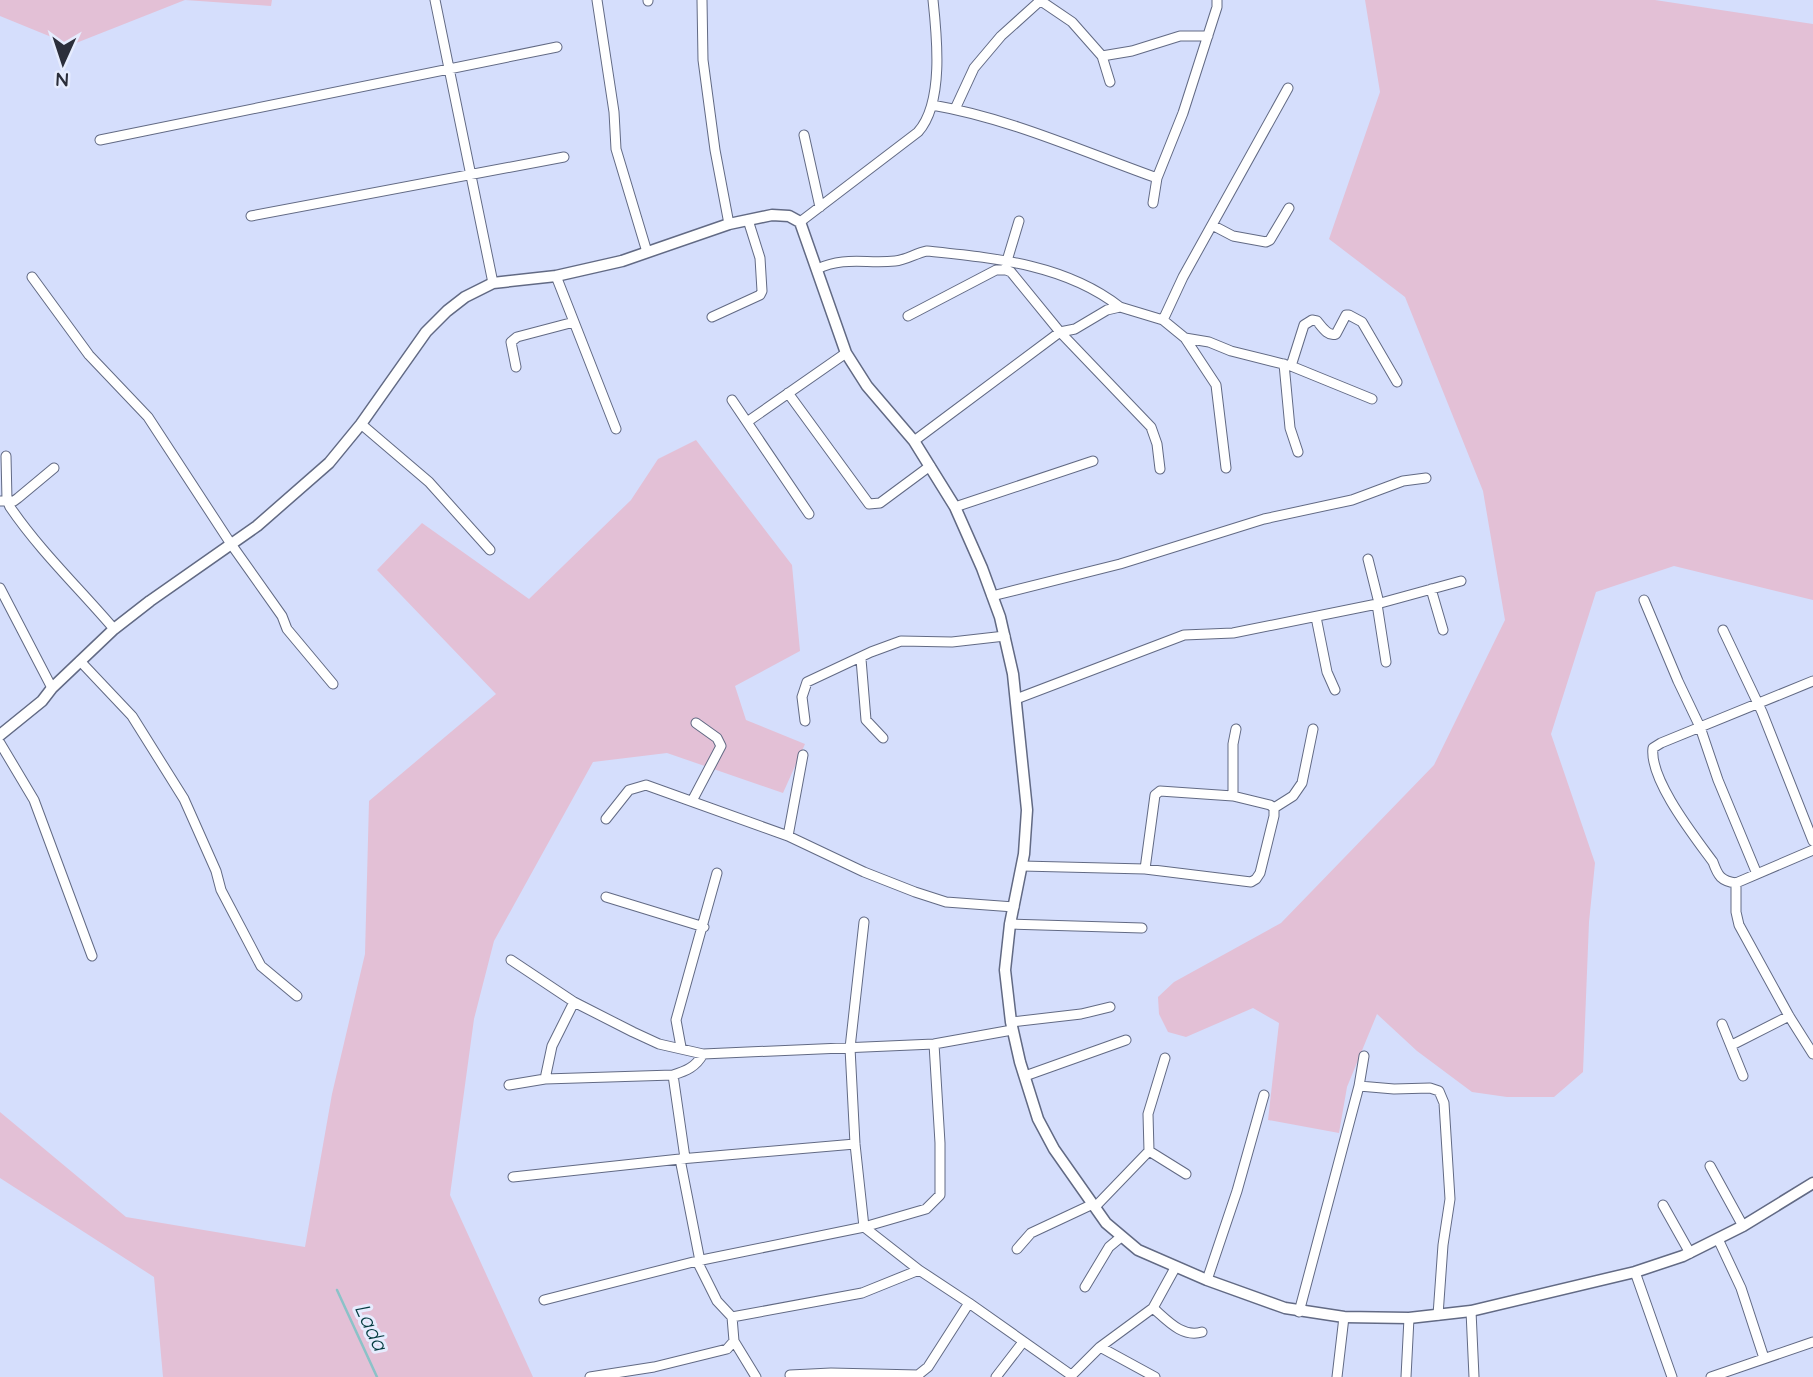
<svg xmlns="http://www.w3.org/2000/svg" width="1813" height="1377" font-family="Quicksand,sans-serif">
<style>
.green{fill:#e3c0d6}
.lines{fill:none;stroke-linecap:round;stroke-linejoin:round}
.stream{stroke:#8bc2c8;stroke-width:2.5}
.minor-casing{stroke:#626a84;stroke-width:11}
.tertiary-casing{stroke:#626a84;stroke-width:13}
.minor{stroke:#fff;stroke-width:9}
.tertiary{stroke:#fff;stroke-width:10}
.labels{text-anchor:middle;stroke-width:6;stroke-linejoin:round;paint-order:stroke}
.water-label{font-size:21px;font-style:italic;fill:#033a3f;stroke:#e6ecfe}
</style>
<rect width="100%" height="100%" fill="#d5defc"/>
<path class="green" d="M 0,0 L 272,0 L 271,6 L 185,0 L 71,45 L 0,16 Z
M 1365,0 L 1655,0 L 1813,24 L 1813,600 L 1674,566 L 1596,592 L 1551,734 L 1595,863 L 1589,922 L 1583,1072 L 1554,1097 L 1507,1097 L 1472,1092 L 1417,1051 L 1377,1014 L 1347,1087 L 1339,1133 L 1268,1120 L 1279,1023 L 1253,1008 L 1186,1037 L 1168,1032 L 1159,1014 L 1158,997 L 1174,982 L 1281,923 L 1434,765 L 1505,620 L 1483,491 L 1405,297 L 1329,239 L 1380,92 Z
M 696,440 L 792,565 L 800,651 L 735,686 L 746,720 L 805,744 L 783,793 L 667,753 L 593,762 L 494,941 L 474,1019 L 450,1195 L 533,1377 L 163,1377 L 154,1277 L 0,1178 L 0,1112 L 126,1217 L 305,1247 L 332,1094 L 365,954 L 369,801 L 496,694 L 377,570 L 422,523 L 529,599 L 631,500 L 658,459 Z"/>
<g class="lines">
<path class="stream" d="M 337,1290 L 377,1377"/>
<defs>
<path id="minor" d="M 435,0 L 493,283
M 597,0 L 614,112 L 616,149 L 647,252
M 648,0 L 648,1
M 702,0 L 703,60 L 715,150 L 729,224
M 1041,1 L 1072,22 L 1102,56 L 1110,82
M 1102,56 L 1132,51 L 1180,36 L 1208,36
M 932,105 C 1009,118 1084,152 1157,178
M 955,109 L 974,68 L 1001,36 L 1041,0
M 804,135 L 820,207
M 100,140 L 557,47
M 1153,203 L 1157,178 L 1183,113 L 1217,7 L 1217,0
M 251,216 L 564,157
M 800,222 L 918,132 C 944,103 937,37 933,0
M 1212,225 L 1233,236 L 1266,242 L 1270,240 L 1289,208
M 1006,264 L 1019,221
M 817,269 C 845,256 866,264 895,261 C 906,260 916,253 927,251 C 994,258 1065,264 1120,307
M 556,276 L 616,429
M 32,277 L 89,355 L 148,417 L 231,544 L 282,616 L 287,629 L 333,684
M 908,316 L 996,270 L 1006,270 L 1011,272 L 1060,332 L 1151,427 L 1157,444 L 1160,469
M 712,317 L 760,295 L 762,291 L 760,258 L 748,220
M 1163,320 L 1183,277 L 1288,88
M 1185,338 L 1209,342 L 1231,351 L 1291,366 L 1372,399
M 1284,364 L 1290,428 L 1298,452
M 1291,366 L 1304,325 L 1312,320 L 1317,321 C 1322,327 1328,337 1336,334 L 1346,315 L 1349,315 L 1362,322 L 1397,382
M 516,367 L 511,342 L 517,337 L 574,322
M 788,393 L 869,504 L 880,503 L 930,466
M 732,400 L 809,514
M 747,422 L 846,353
M 361,424 L 429,482 L 490,550
M 914,441 L 1060,332 L 1075,329 L 1107,310 L 1120,307 L 1163,320 L 1185,338 L 1216,385 L 1226,468
M 6,456 L 7,500 L 10,507 C 40,551 79,588 114,629
M 0,501 L 14,501 L 18,498 L 54,468
M 955,507 L 1093,461
M 1368,559 L 1379,603
M 0,588 L 52,688
M 1431,589 L 1443,630
M 992,596 L 1120,564 L 1264,519 L 1352,500 L 1403,481 L 1426,478
M 1644,600 L 1678,681 L 1700,727 L 1718,780 L 1757,874
M 1377,604 L 1386,662
M 1316,617 L 1327,672 L 1335,690
M 1723,630 L 1762,712 L 1813,841
M 861,659 L 866,720 L 883,738
M 80,661 L 132,716 L 184,799 L 216,871 L 221,890 L 261,966 L 297,996
M 1813,681 L 1661,743 L 1653,748 C 1649,779 1694,836 1713,862 C 1718,876 1721,881 1736,883 L 1813,850
M 1016,699 L 1184,635 L 1233,633 L 1377,604 L 1461,581
M 805,721 L 802,697 L 807,682 L 871,652 L 901,641 L 952,642 L 1005,636
M 0,743 L 34,800 L 92,956
M 1233,796 L 1233,744 L 1236,729
M 692,801 L 721,746 L 717,738 L 696,723
M 1274,808 L 1293,796 L 1302,783 L 1313,729
M 606,819 L 629,790 L 646,785 L 788,836 L 864,872 L 915,892 L 946,902 L 1014,907
M 788,836 L 803,755
M 1022,866 L 1145,869 L 1251,882 L 1256,879 L 1260,873 L 1274,816 L 1274,808
M 1145,869 L 1155,795 L 1160,791 L 1233,796 L 1270,805 L 1274,808
M 1736,883 L 1736,912 L 1739,925 L 1789,1016 L 1813,1054
M 606,897 L 704,927
M 864,922 L 850,1048 L 855,1144 L 864,1227 L 919,1270 L 969,1303 L 1071,1375
M 1010,924 L 1142,928
M 511,960 L 574,1002 L 633,1032 L 659,1044 L 703,1054 L 934,1044 L 1012,1030
M 1011,1022 L 1081,1014 L 1110,1007
M 1722,1024 L 1743,1076
M 1732,1045 L 1789,1016
M 681,1047 L 676,1020 L 717,873
M 673,1075 L 685,1158
M 1025,1076 L 1126,1040
M 545,1079 L 552,1046 L 574,1002
M 509,1085 L 545,1079 L 673,1075 C 686,1071 696,1067 703,1054
M 1359,1086 L 1394,1089 L 1430,1088 L 1439,1091 L 1444,1103 L 1450,1199 L 1443,1245 L 1438,1315
M 1149,1151 L 1186,1174
M 680,1159 L 700,1261
M 1710,1166 L 1743,1226
M 513,1177 L 680,1159 L 855,1144
M 1663,1205 L 1690,1253
M 1095,1207 L 1149,1151 L 1148,1114 L 1165,1058
M 1718,1239 L 1741,1288 L 1764,1358
M 1017,1249 L 1031,1233 L 1093,1204
M 1635,1272 L 1672,1377
M 1207,1280 L 1237,1191 L 1264,1095
M 1085,1287 L 1109,1247 L 1121,1237
M 544,1300 L 697,1261 L 864,1227 L 926,1209 L 940,1195 L 940,1143 L 934,1044
M 1153,1308 C 1167,1320 1182,1338 1202,1332
M 1471,1311 L 1474,1377
M 1299,1312 L 1359,1086 L 1364,1056
M 732,1317 L 862,1293 L 919,1270
M 734,1341 L 756,1377
M 1100,1347 L 1155,1377
M 790,1375 L 831,1373 L 918,1375 L 928,1367 L 969,1303
M 590,1377 L 654,1367 L 727,1349 L 734,1341 L 732,1317 L 717,1301 L 697,1261
M 996,1377 L 1023,1342
M 1070,1377 L 1100,1347 L 1153,1308 L 1175,1268
M 1337,1377 L 1344,1317
M 1406,1377 L 1409,1318
M 1711,1377 L 1813,1342"/>
<path id="tertiary" d="M 0,735 L 42,701 L 52,688 L 114,629 L 150,601 L 257,526 L 329,463 L 361,424 L 426,332 L 447,311 L 465,297 L 493,283 L 556,276 L 622,261 L 729,224 L 772,215 L 789,216 L 800,222 L 846,353 L 867,386 L 914,441 L 955,507 L 982,568 L 1000,617 L 1013,674 L 1027,810 L 1024,854 L 1010,924 L 1005,970 L 1011,1022 L 1020,1062 L 1038,1119 L 1054,1149 L 1106,1223 L 1138,1250 L 1207,1280 L 1285,1308 L 1344,1317 L 1409,1318 L 1471,1311 L 1635,1272 L 1683,1256 L 1743,1226 L 1813,1183"/>
</defs>
<use href="#minor" class="minor-casing"/>
<use href="#tertiary" class="tertiary-casing"/>
<use href="#minor" class="minor"/>
<use href="#tertiary" class="tertiary"/>
</g>
<g class="labels">
<g class="water-label">
<text transform="translate(371 1327) rotate(65)" y="7">Lada</text>
</g>
</g>
<g transform="translate(63 63) rotate(183)" stroke="#e6ecfe" stroke-width="5" paint-order="stroke">
<path d="M0-5L12 26L0 18L-12 26Z" fill="#2b2e3a"/>
<text y="-10" font-size="19" font-weight="bold" text-anchor="middle" fill="#2b2e3a">N</text>
</g>
</svg>
